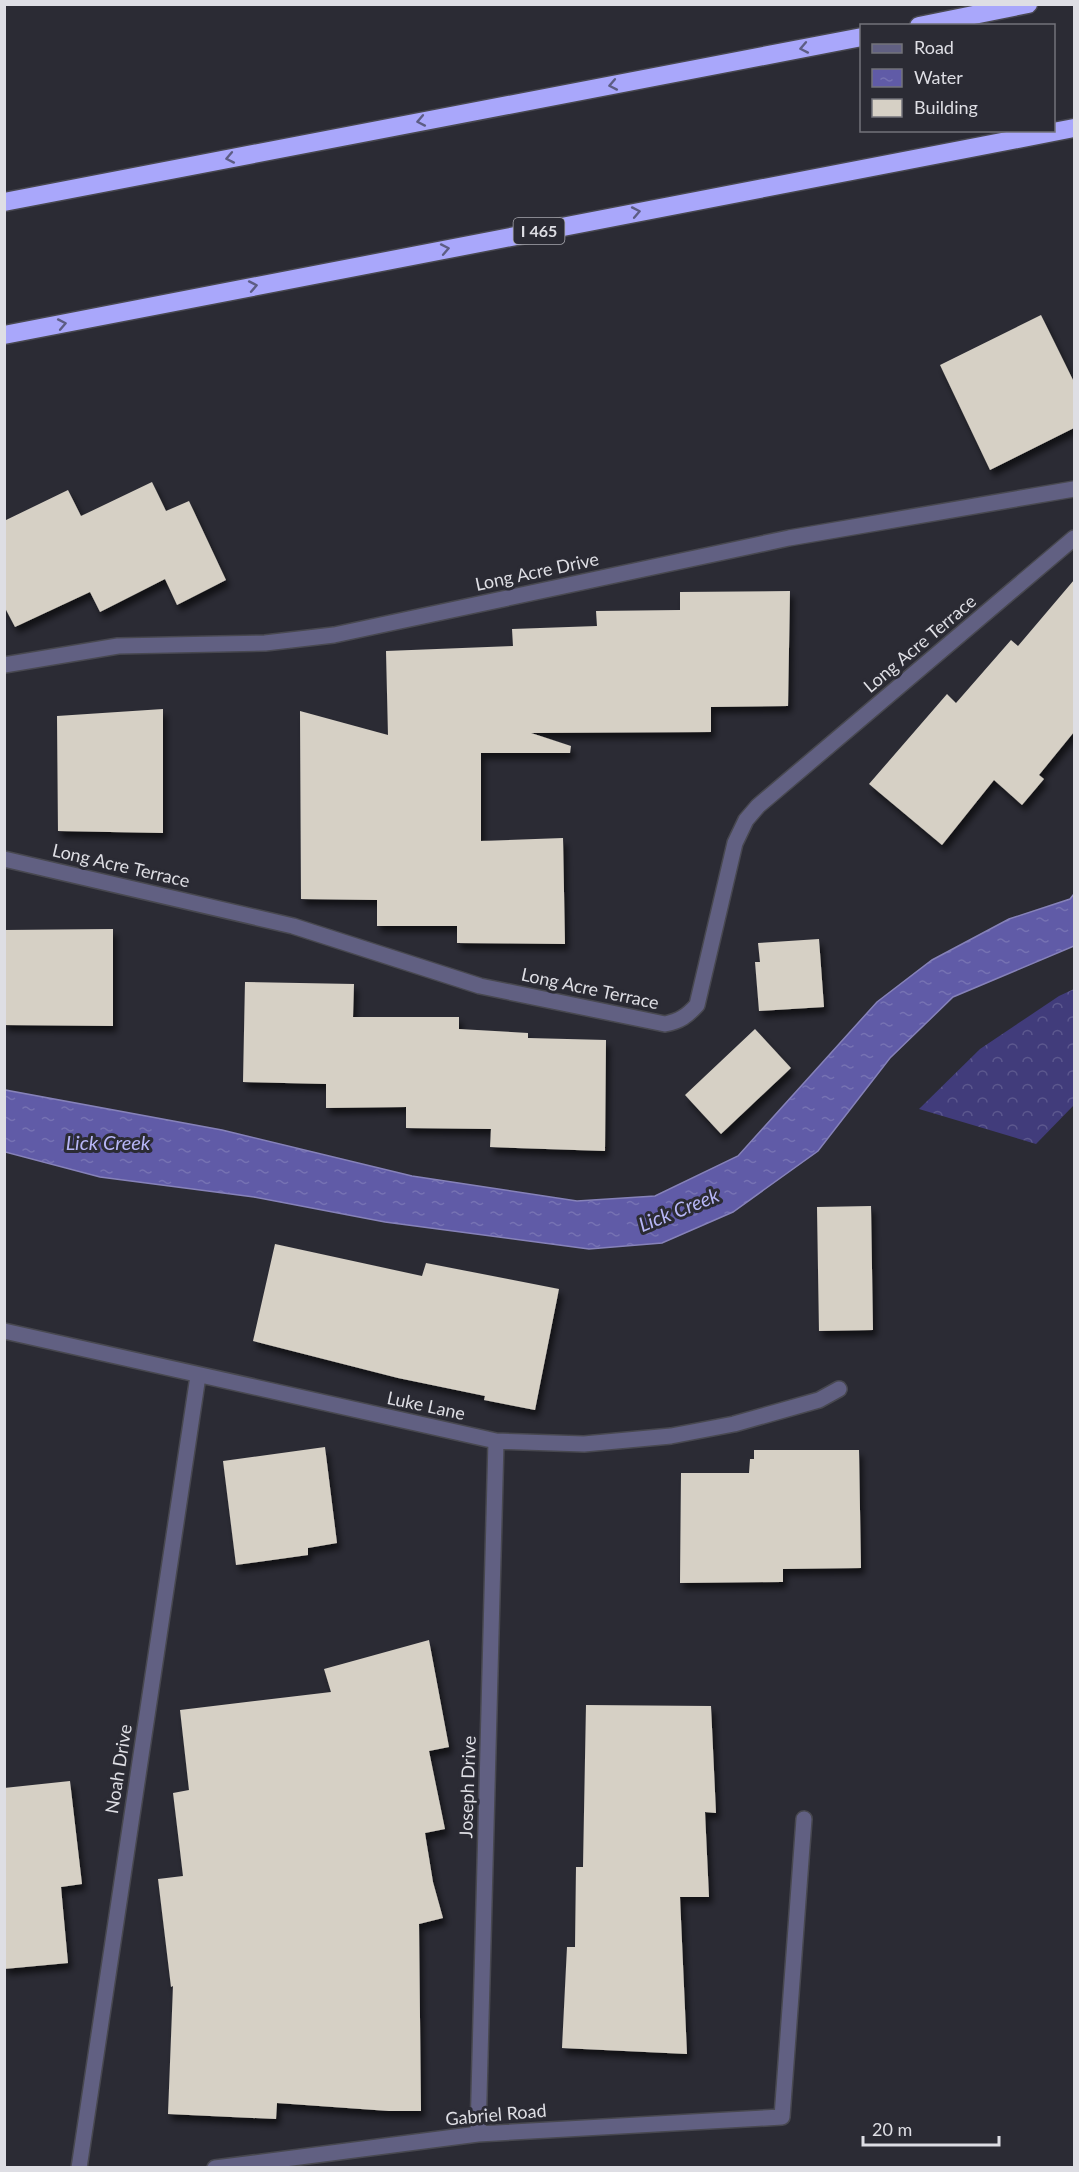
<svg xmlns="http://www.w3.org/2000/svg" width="1079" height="2172" font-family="Lato,sans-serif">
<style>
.forest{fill:url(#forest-crowns)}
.water{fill:url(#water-ripples);stroke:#8682b9;stroke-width:1.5}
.building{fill:#d6d0c5;filter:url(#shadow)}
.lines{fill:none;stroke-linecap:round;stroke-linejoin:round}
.minor-casing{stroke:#484850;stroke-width:18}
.highway-casing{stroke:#484850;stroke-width:21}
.minor{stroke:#616082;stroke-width:15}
.highway{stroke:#a9a7fb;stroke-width:18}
.oneway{stroke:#5d5d84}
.labels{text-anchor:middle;stroke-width:6;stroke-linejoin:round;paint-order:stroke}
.shield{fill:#2b2b34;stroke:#a8a8af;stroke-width:1.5}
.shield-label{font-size:16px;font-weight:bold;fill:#dedee4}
.street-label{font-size:18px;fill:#dedee4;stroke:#2b2b34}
.water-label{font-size:20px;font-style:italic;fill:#b7b6f6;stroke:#2b2b34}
</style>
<defs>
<pattern id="forest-crowns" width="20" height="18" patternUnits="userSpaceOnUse" patternTransform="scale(1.5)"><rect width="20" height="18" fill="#413c7b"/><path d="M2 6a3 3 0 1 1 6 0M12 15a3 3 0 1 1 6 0" fill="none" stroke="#5c588e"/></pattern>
<pattern id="water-ripples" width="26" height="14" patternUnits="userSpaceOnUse" patternTransform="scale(1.5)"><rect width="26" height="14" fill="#605ba7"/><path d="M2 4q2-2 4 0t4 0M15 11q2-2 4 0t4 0" fill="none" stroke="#7672b3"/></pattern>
<filter id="shadow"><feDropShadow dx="3.5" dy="6" stdDeviation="3" flood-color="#0009"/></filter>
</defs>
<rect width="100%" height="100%" fill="#2b2b34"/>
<path class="forest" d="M 1074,989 L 1074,1105 L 1036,1144 L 919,1109 L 980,1049 L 1059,996 Z"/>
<path class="water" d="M 1074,894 L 1074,946 L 953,997 L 890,1058 L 818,1151 L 733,1212 L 662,1243 L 589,1249 L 385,1222 L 254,1197 L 100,1177 L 5,1152 L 5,1090 L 222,1130 L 412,1176 L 577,1201 L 655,1196 L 738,1156 L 877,1002 L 932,960 L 1009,919 L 1070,899 Z"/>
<path class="building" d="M 1041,315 L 1074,382 L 1074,428 L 990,470 L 940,365 Z
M 152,482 L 166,511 L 189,501 L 226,580 L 177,605 L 165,579 L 100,612 L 90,592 L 15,627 L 4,606 L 4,521 L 68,490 L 81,516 Z
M 1074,580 L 1074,732 L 1039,775 L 1044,779 L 1022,805 L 994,780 L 942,845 L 869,784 L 947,694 L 956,703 L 1011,640 L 1018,646 Z
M 790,591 L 788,706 L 711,707 L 711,732 L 531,733 L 571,746 L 570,753 L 481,753 L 481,841 L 563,838 L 565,944 L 457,943 L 457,926 L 377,926 L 377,900 L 301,899 L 300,711 L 388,735 L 386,651 L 513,646 L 512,629 L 597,626 L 596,611 L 680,610 L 680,592 Z
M 163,709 L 163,833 L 58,831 L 57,716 Z
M 113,929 L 113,1026 L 4,1025 L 4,930 Z
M 819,939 L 824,1007 L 759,1011 L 755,962 L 760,962 L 758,943 Z
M 245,982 L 354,984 L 353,1017 L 459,1017 L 459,1029 L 528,1033 L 528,1038 L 606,1040 L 605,1151 L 490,1147 L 491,1129 L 406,1128 L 406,1107 L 326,1108 L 326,1084 L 243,1082 Z
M 755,1029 L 791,1068 L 721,1134 L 685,1095 Z
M 871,1206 L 873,1330 L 819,1331 L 817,1207 Z
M 275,1244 L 422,1276 L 426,1263 L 559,1289 L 535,1410 L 484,1400 L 485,1396 L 398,1378 L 253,1341 Z
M 325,1447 L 337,1543 L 308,1548 L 308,1555 L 236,1565 L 223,1461 Z
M 754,1450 L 859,1450 L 861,1568 L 783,1569 L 783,1582 L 680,1583 L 681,1473 L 749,1473 L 750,1459 L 754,1459 Z
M 429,1640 L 449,1747 L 429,1751 L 445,1829 L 425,1833 L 433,1882 L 443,1918 L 419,1924 L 421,2111 L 389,2111 L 277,2103 L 276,2119 L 168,2114 L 173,1986 L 171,1987 L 158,1879 L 183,1876 L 173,1793 L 189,1790 L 180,1710 L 331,1692 L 324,1669 Z
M 586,1705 L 711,1706 L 716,1813 L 705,1812 L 709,1897 L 680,1897 L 687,2054 L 562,2048 L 567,1947 L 575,1947 L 576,1867 L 583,1867 Z
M 70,1781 L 82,1884 L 61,1887 L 68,1963 L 4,1969 L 4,1788 Z"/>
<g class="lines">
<defs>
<path id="minor" d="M 4,665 L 118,646 L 265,643 L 334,635 L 789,538 L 1074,489
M 4,859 L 293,926 L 480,986 L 665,1024 C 680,1021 687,1016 697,1005 L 735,843 L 746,820 L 758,806 L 1074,538
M 4,1331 L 496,1441 L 584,1444 L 671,1436 L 734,1424 L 819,1400 L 839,1389
M 478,2134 L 496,1441
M 79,2168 L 198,1376
M 215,2168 L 478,2134 L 782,2117 L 804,1819"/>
<path id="highway" d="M 919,26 L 1028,4
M 4,202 L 862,37
M 4,335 L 1074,128"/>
</defs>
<use href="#minor" class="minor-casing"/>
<use href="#highway" class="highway-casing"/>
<use href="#minor" class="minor"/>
<use href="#highway" class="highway"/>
</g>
<defs><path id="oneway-chevron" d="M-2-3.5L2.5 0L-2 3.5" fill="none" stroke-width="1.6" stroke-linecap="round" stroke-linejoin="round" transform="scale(1.5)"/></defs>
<g class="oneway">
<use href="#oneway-chevron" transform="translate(804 48) rotate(169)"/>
<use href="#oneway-chevron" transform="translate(613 85) rotate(169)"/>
<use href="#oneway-chevron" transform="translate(421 121) rotate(169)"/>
<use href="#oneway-chevron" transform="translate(230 158) rotate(169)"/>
<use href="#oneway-chevron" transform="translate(636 212) rotate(-11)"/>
<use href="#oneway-chevron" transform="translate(445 249) rotate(-11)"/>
<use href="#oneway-chevron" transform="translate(253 286) rotate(-11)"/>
<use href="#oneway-chevron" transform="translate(62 324) rotate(-11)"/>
</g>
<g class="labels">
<rect class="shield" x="513.5" y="218" width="51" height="26" rx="4.5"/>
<g class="shield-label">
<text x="539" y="237">I 465</text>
</g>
<g class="street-label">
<text transform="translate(537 572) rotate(-12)" y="6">Long Acre Drive</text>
<text transform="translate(920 644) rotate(-40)" y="6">Long Acre Terrace</text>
<text transform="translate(121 866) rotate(13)" y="6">Long Acre Terrace</text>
<text transform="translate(590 989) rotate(12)" y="6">Long Acre Terrace</text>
<text transform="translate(426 1406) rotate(12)" y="6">Luke Lane</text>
<text transform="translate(119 1769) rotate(-81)" y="6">Noah Drive</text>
<text transform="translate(468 1787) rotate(-88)" y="6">Joseph Drive</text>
<text transform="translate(496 2115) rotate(-5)" y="6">Gabriel Road</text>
</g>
<g class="water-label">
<text x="108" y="1150">Lick Creek</text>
<text transform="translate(679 1210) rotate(-22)" y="7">Lick Creek</text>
</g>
</g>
<rect width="1079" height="2172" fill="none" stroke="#dedee4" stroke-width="12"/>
<rect x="860" y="24" width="195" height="108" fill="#2b2b34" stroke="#73737a" stroke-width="1.5"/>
<rect x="872" y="44" width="30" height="9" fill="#616082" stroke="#73737a" stroke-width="1.5"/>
<text x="914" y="54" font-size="18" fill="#dedee4">Road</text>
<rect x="872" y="69" width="30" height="18" fill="url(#water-ripples)" stroke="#73737a" stroke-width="1.5"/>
<text x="914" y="84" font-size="18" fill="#dedee4">Water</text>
<rect x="872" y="99" width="30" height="18" fill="#d6d0c5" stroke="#73737a" stroke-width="1.5"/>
<text x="914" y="114" font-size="18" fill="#dedee4">Building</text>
<path d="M863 2136v9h136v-9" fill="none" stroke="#dedee4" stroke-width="3"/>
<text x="872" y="2136" font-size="18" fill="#dedee4" stroke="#2b2b34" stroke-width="4.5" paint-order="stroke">20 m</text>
</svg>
